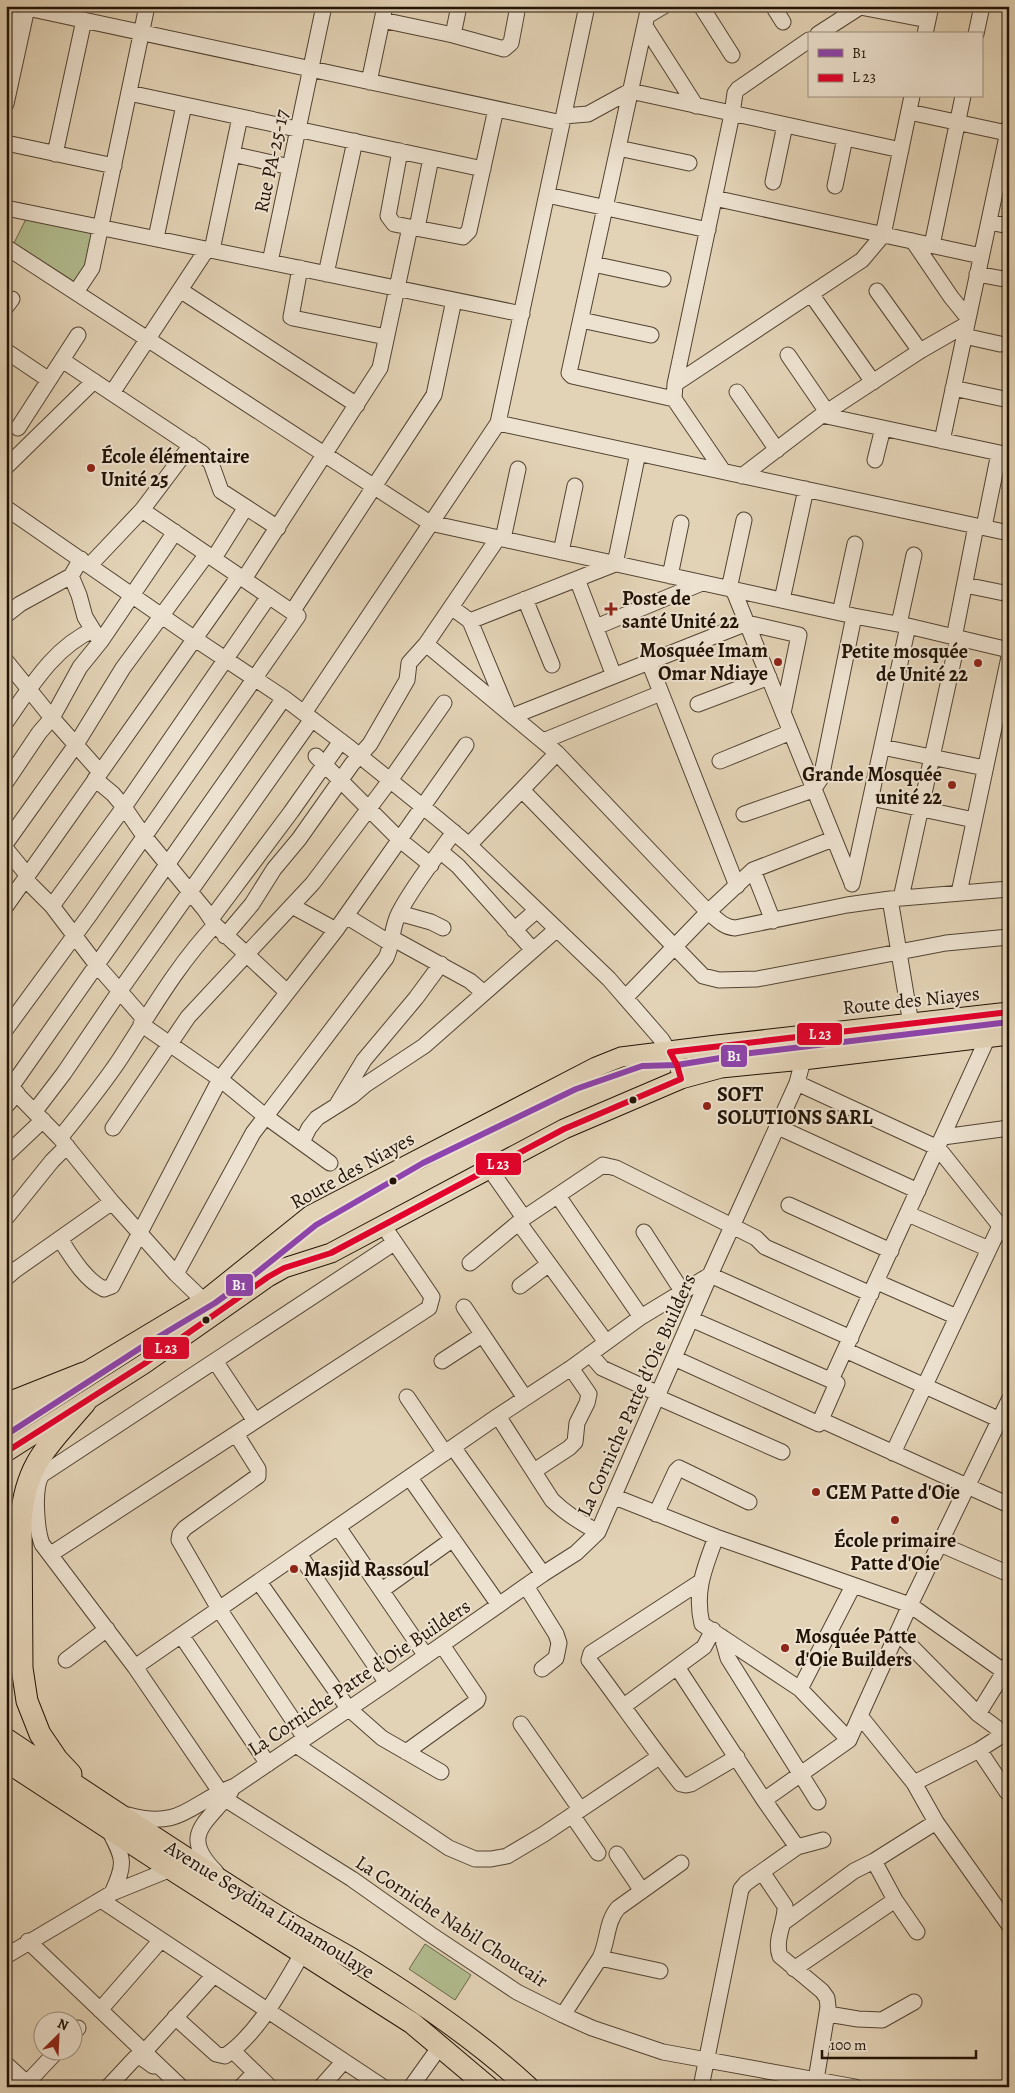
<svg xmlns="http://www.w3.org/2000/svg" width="1015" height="2093" font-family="Alegreya,serif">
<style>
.green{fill:#b2bd90;stroke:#6a684b}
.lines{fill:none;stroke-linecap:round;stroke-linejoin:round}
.minor-casing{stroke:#524332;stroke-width:17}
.major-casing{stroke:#221306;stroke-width:21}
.highway-casing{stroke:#221306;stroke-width:23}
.minor{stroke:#ede2d0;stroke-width:15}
.major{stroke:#e3d3b6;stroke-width:19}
.highway{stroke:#e3d3b6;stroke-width:21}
.bus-1-casing{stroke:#ede2d0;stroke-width:10}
.bus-2-casing{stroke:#ede2d0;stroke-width:10}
.bus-1{stroke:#8e44ad;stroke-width:6}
.bus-2{stroke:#e4002b;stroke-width:6}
.poi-dot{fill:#8f2418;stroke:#ede2d0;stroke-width:2}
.bus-dot{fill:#221306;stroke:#ede2d0;stroke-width:2}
.labels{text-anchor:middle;stroke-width:4;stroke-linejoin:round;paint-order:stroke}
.street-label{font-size:20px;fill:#221306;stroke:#ede2d0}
.poi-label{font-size:20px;font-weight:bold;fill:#221306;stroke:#ede2d0;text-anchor:start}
.line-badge{stroke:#ede2d0;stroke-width:2}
.badge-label{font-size:14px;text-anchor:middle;font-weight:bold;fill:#fff}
</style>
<rect width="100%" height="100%" fill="#e3d3b6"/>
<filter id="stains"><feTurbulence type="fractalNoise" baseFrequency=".004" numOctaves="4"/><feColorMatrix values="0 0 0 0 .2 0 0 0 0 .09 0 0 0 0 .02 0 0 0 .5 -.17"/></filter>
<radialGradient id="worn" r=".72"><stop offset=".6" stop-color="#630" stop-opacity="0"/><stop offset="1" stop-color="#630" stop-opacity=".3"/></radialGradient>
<path class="green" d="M 28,215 L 99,231 L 78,284 L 14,243 Z
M 425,1944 L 471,1975 L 455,2000 L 409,1969 Z"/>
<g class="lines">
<defs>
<path id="minor" d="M 18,6 L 562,123
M 649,6 L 569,373 L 572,376 L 674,399
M 701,6 L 732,55
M 773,6 L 783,22
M 647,16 L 664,6
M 382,20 L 453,35 L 504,49 L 511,43 L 518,6
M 645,26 L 696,106
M 818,34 L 860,7 L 928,20
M 925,34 L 931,6
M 976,34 L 982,6
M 453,35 L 459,6
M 6,37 L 22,13
M 369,82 L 385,6
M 129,93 L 483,169
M 6,104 L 27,8
M 909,112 L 1007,133
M 564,116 L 588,114 L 630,91 L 901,150
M 6,143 L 114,166
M 618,148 L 689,163
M 400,151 L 388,216 L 394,224 L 463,237 L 469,231 L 496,109
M 55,154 L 84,20
M 232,154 L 290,167
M 773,182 L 785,125
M 835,186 L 845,138
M 547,195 L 708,230
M 714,198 L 981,256
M 6,208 L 522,314
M 989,222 L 1009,226
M 417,228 L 431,158
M 156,238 L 184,105
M 913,241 L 951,297 L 968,318
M 932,245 L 963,96
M 6,247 L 430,523 L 854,616 L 908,626 L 1009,650
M 212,250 L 240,117
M 270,262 L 324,6
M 593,264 L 663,279
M 300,268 L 291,317 L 293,318 L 386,337
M 326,274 L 355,141
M 977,274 L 1009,280
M 180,290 L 357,405
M 877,291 L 920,351
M 76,292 L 92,268 L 147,6
M 811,294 L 873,382
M 6,307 L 12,299
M 581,320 L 651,335
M 964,336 L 1000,344
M 6,351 L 49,380
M 788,355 L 827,412
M 62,360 L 202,453 L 211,463 L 221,491 L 278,528
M 675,384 L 862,260 L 883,235 L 912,96
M 953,388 L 1009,400
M 737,392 L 777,450
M 112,393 L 207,249
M 822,415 L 1009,455
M 498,423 L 1009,533
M 18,428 L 78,335
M 942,441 L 1009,127
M 875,460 L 883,428
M 6,467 L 94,381
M 723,471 L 674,399 L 675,384 L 732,114 L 735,93 L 738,89 L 809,40
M 742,476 L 822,415 L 920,351 L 967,324
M 6,508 L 195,639 L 284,698 L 350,748 L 438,819 L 469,845 L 609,979 L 662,1040 L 677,1065 L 681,1079
M 984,527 L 999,453
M 503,539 L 518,469
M 561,552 L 575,486
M 214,558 L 246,507
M 90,565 L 142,510 L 191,445
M 71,576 L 79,595 L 85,617 L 98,638
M 670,576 L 681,523
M 244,579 L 380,368 L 410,227
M 577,579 L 614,676
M 965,585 L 1009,594
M 729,589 L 744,520
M 733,589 L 852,883
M 525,599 L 552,665
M 782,600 L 806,489
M 451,607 L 470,621 L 507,710
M 292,612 L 434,395 L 454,300
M 840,613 L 855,544
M 6,615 L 20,604 L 71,576 L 81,559
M 470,621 L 615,564 L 638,453
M 899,624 L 914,555
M 596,627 L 702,583
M 954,638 L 976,526
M 426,644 L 557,753 L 708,912 C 717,919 723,927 735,928 L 847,905 L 890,899 L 1009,889
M 6,661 L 52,718 L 100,772
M 649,662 L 737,886
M 698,704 L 769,677
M 304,713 L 498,423 L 587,6
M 513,716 L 747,623 L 799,635 L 783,713
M 6,722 C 30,688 54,647 93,630
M 543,741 L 661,693
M 882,747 L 985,768
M 316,756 L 400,840 L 431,865
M 720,761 L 791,732
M 95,779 L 113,794 L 124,807 L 144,836 L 205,910 L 215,925 L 287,992
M 6,782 L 39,733 L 52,718 L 80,667 L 101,641 L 175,532
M 522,790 L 703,976 L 719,980 L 757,979 L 946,943 L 1009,937
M 871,798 L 974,820
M 744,814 L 813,790 L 821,778 L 854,616
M 6,843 L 75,746 L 123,668 L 207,554
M 469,845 L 557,753
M 6,849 L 28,876
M 440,851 L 458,866 L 533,950
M 753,870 L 773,921
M 25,879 L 52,906 L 96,964 L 144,1019
M 852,884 L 908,626
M 959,893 L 1009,657
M 901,898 L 958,639
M 890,899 L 911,1024
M 6,906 L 239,576
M 52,906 L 124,807 L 269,596
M 292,906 L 336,930
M 399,913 L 431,922 L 443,928
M 346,916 L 390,943
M 211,919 L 291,812 L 341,741
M 514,930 L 537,910
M 225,936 L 252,904 L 274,869 L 299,839 L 352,764 L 370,744 L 407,680 L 409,663 L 426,644 L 498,538
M 390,937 L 470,981 L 484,993
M 626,997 L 708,912 L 753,870 L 833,839
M 141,1024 L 220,1079 L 265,1116 L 330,1163
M 6,1029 L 91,913 L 298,616 L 142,510
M 6,1083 L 60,1138 L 112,1202 L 176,1274 L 204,1301
M 797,1083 L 938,1148 L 1009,1237
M 11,1087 L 284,698
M 338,1103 L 364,1060 L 416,998 L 441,964
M 6,1106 L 17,1093
M 35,1111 L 64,1073 L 119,992 L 312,719
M 778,1127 L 918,1191
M 113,1128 L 188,1017 L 313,883 L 391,779 L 444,703
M 943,1137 L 1009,1128
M 60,1138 C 81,1112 102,1086 120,1059 C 150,1013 177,965 215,925
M 302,1142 L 309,1128 L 317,1118 L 352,1096 L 365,1085 L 424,1046 L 557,929
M 6,1155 L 43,1120
M 558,1196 L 641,1317
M 789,1205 L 891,1251
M 908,1214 L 989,1249
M 6,1218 L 52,1161 L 67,1146
M 524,1218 L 603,1165 L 616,1168 L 756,1238 L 765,1247 L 871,1294
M 519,1223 L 606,1342
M 644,1232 L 682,1291
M 60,1239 C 71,1256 85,1280 104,1289 L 112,1286 L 220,1079 L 336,930 L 466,745
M 394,1243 L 43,1474 C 32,1484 37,1531 42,1544 L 135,1667 L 225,1799 L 352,1879 L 430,1934 L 517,1992 L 563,2015 L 592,2028 L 663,2052 L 855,2087
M 470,1263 L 524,1218 L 489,1168
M 176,1274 L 253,1133 L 386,958 C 393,944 391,928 399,913 C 413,886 436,857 454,832
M 6,1278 L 14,1271 L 112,1202
M 877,1282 L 957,1317
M 520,1286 L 549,1264
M 464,1307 L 525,1398
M 845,1350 L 1007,1423
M 590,1354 L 602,1368 L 659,1394
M 674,1358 L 819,1424 L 837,1383 L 691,1319
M 215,1361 L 255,1421
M 442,1361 L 482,1335
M 831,1380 L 988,1037
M 407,1397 L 445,1453
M 657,1397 L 782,1452
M 498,1416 L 552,1500 C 566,1514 581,1523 598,1532
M 821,1420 L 1009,1505
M 236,1434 L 258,1469 L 258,1476 L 185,1528 L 180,1534 L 179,1540 L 219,1609 L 305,1738
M 453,1447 L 543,1574
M 893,1453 L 1000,1226
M 534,1471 L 569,1448 L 575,1442 L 577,1423 L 587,1403 L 589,1394 L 571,1368
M 410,1478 L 499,1605
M 615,1497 L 716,1537 L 910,1605 L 1009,1675
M 656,1514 L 676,1471 L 679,1468 L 749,1502
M 338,1527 L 426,1656
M 716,1537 C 705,1567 694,1591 702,1624 L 800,1689 L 849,1740
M 940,1544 L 1009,1574
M 51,1554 L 429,1308 L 432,1297 L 389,1234
M 299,1554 L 387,1683
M 259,1582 L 348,1708 L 382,1738 L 441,1772
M 700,1582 L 591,1653 L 589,1660 C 620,1701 649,1744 681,1784 L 686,1785 L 691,1784 L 737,1757
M 526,1586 L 556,1634 L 559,1643 L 556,1658 L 542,1669
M 382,1590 L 453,1539
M 898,1633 L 978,1714 L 1009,1737
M 181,1635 L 268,1764
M 722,1637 L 728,1658 L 818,1802
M 66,1660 L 107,1629
M 135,1667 L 498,1416 L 571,1368 L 641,1317 L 710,1275 L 851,1338
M 677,1667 L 764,1800 L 797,1847
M 800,1689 L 853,1586
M 624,1706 L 704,1647 L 713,1630
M 978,1714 L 1009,1664
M 860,1716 L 914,1783 L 936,1822 L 1009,1925
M 521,1724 L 580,1809
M 296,1745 L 449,1848 L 475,1859 L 491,1859 L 507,1856 L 544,1834 L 659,1757
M 979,1750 L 1007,1792
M 406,1752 L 477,1701 L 478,1698 L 442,1645
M 914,1783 L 979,1750 L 1004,1734
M 764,1800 L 849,1740 L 910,1605 L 1009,1400
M 128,1815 C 183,1830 190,1802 235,1786 L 387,1683 L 543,1574 L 576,1553 L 598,1532 L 710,1275 L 797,1083 L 803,1060
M 572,1815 L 598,1853
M 109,1830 C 124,1859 126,1863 112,1893
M 617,1854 L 642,1891
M 216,1872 C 178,1834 208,1823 231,1791
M 762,1872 L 785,1906 C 786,1922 774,1939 780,1956 L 822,1991 L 827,1998 L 828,2007 L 816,2080
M 101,1900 L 383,2087
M 783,1923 L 854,1871 L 874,1861
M 917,1932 L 895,1900 L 874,1861 L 936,1822
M 28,1941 L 181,2087
M 6,1956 L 112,1893 L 171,1869
M 600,1958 L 660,1971
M 794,1969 L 895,1900
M 100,2010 L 161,1940
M 828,2014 L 858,2019 L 882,2020 L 914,2002
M 563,2015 L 600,1958 C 608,1942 606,1922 618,1908 L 681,1863
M 175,2017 L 216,2054 L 225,2056 C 258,2034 282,1988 302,1954
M 72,2035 L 78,2028
M 145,2051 L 214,1975
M 233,2051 L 270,2087
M 6,2064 L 31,2087
M 27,2083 L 58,2050
M 108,2087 L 135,2058 L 142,2058 L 153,2066
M 241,2087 L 255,2072
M 321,2087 L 344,2061
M 411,2087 L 441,2045
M 701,2087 L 741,1889 L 746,1883 L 797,1847 L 823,1840"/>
<path id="major" d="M 6,1426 L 84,1373 L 204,1301 L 311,1215 L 596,1067 L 621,1057 L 717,1045 L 1009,1012
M 6,1452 L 144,1364 L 268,1277 L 284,1268 L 331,1253 L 564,1129 L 681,1079 L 721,1068 L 803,1060 L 1009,1035"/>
<path id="highway" d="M 6,1404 L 84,1373
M 6,1739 C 97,1800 188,1861 282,1919 C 306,1934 332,1947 357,1962 C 417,1999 476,2039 528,2087
M 6,1761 L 171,1869 L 412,2023 L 488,2087
M 71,1774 L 57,1759 L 40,1734 L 27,1701 L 22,1668 L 21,1519 C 26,1462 50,1444 85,1403"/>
</defs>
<use href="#minor" class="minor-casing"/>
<use href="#major" class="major-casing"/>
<use href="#highway" class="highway-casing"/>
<use href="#minor" class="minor"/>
<use href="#major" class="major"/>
<use href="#highway" class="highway"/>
<defs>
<path id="bus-1" d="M 6,1435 L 145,1345 L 215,1303 L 255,1274 L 316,1225 L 423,1163 L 576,1089 L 642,1066 L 677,1065 L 751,1053 L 1009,1022"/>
<path id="bus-2" d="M 6,1452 L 144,1364 L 268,1277 L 284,1268 L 331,1253 L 564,1129 L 681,1079 L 677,1065 L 670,1052 L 1009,1012"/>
</defs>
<use href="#bus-1" class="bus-1-casing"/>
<use href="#bus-2" class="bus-2-casing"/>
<use href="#bus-1" class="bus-1"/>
<use href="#bus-2" class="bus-2"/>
</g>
<g class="poi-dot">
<circle cx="91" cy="468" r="5"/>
<path d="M608.5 601.5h5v5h5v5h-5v5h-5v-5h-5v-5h5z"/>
<circle cx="778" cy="662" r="5"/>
<circle cx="978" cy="663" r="5"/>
<circle cx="952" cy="785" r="5"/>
<circle cx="707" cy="1106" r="5"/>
<circle cx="816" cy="1492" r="5"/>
<circle cx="895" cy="1520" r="5"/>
<circle cx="294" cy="1569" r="5"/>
<circle cx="785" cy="1648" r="5"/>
</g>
<g class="bus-dot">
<circle cx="633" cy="1100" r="4.5"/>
<circle cx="393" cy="1181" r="4.5"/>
<circle cx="206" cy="1320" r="4.5"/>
</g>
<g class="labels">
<g class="street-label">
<text transform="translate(271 161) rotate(-78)" y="7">Rue PA-25-17</text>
<text transform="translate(911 1000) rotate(-6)" y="7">Route des Niayes</text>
<text transform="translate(352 1170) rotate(-29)" y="7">Route des Niayes</text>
<text transform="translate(636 1395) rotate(-66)" y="7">La Corniche Patte d'Oie Builders</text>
<text transform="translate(359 1677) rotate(-34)" y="7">La Corniche Patte d'Oie Builders</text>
<text transform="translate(270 1909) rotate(32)" y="7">Avenue Seydina Limamoulaye</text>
<text transform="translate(452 1921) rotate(33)" y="7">La Corniche Nabil Choucair</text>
</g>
<g class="poi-label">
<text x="101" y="463">École élémentaire<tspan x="101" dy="23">Unité 25</tspan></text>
<text x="622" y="605">Poste de<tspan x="622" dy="23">santé Unité 22</tspan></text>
<text x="768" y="657" text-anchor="end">Mosquée Imam<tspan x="768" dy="23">Omar Ndiaye</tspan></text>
<text x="968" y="658" text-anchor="end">Petite mosquée<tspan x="968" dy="23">de Unité 22</tspan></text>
<text x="942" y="781" text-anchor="end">Grande Mosquée<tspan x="942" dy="23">unité 22</tspan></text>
<text x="717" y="1101">SOFT<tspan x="717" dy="23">SOLUTIONS SARL</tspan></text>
<text x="826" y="1499">CEM Patte d'Oie</text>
<text x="895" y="1547" text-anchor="middle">École primaire<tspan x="895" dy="23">Patte d'Oie</tspan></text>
<text x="304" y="1576">Masjid Rassoul</text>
<text x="795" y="1643">Mosquée Patte<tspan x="795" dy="23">d'Oie Builders</tspan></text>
</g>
</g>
<g class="line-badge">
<rect x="796" y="1022" width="47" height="24" rx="5" fill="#e4002b"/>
<rect x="720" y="1044" width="28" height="24" rx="5" fill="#8e44ad"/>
<rect x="475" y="1152" width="47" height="24" rx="5" fill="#e4002b"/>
<rect x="225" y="1273" width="29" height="24" rx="5" fill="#8e44ad"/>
<rect x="142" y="1336" width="48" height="24" rx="5" fill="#e4002b"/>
</g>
<g class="badge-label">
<text x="820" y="1039">L 23</text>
<text x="734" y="1061">B1</text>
<text x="498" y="1169">L 23</text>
<text x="239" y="1290">B1</text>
<text x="166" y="1353">L 23</text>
</g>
<rect width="1015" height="2093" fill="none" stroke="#e3d3b6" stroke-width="25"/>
<rect x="8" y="8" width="1000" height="2078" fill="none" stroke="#221306" stroke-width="2.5"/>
<rect x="12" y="12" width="990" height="2068" fill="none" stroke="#221306"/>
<rect x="808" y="32" width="175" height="65" fill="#ede2d0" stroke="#9c8f7f"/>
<rect x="818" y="49" width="25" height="8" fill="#8e44ad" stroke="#9c8f7f"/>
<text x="852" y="58" font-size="15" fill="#221306">B1</text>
<rect x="818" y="74" width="25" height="8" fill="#e4002b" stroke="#9c8f7f"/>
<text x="852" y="82" font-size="15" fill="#221306">L 23</text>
<g transform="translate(58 2036) rotate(24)"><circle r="24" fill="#ede2d0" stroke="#9c8f7f"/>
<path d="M0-4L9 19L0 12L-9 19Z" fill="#8f2418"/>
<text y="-8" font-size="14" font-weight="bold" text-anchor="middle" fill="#221306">N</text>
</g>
<path d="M822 2050v8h154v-8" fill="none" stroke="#221306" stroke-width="2.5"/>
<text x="830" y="2050" font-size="15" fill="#221306" stroke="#ede2d0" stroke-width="4" paint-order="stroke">100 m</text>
<rect width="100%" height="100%" filter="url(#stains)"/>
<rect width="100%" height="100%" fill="url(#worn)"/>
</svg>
